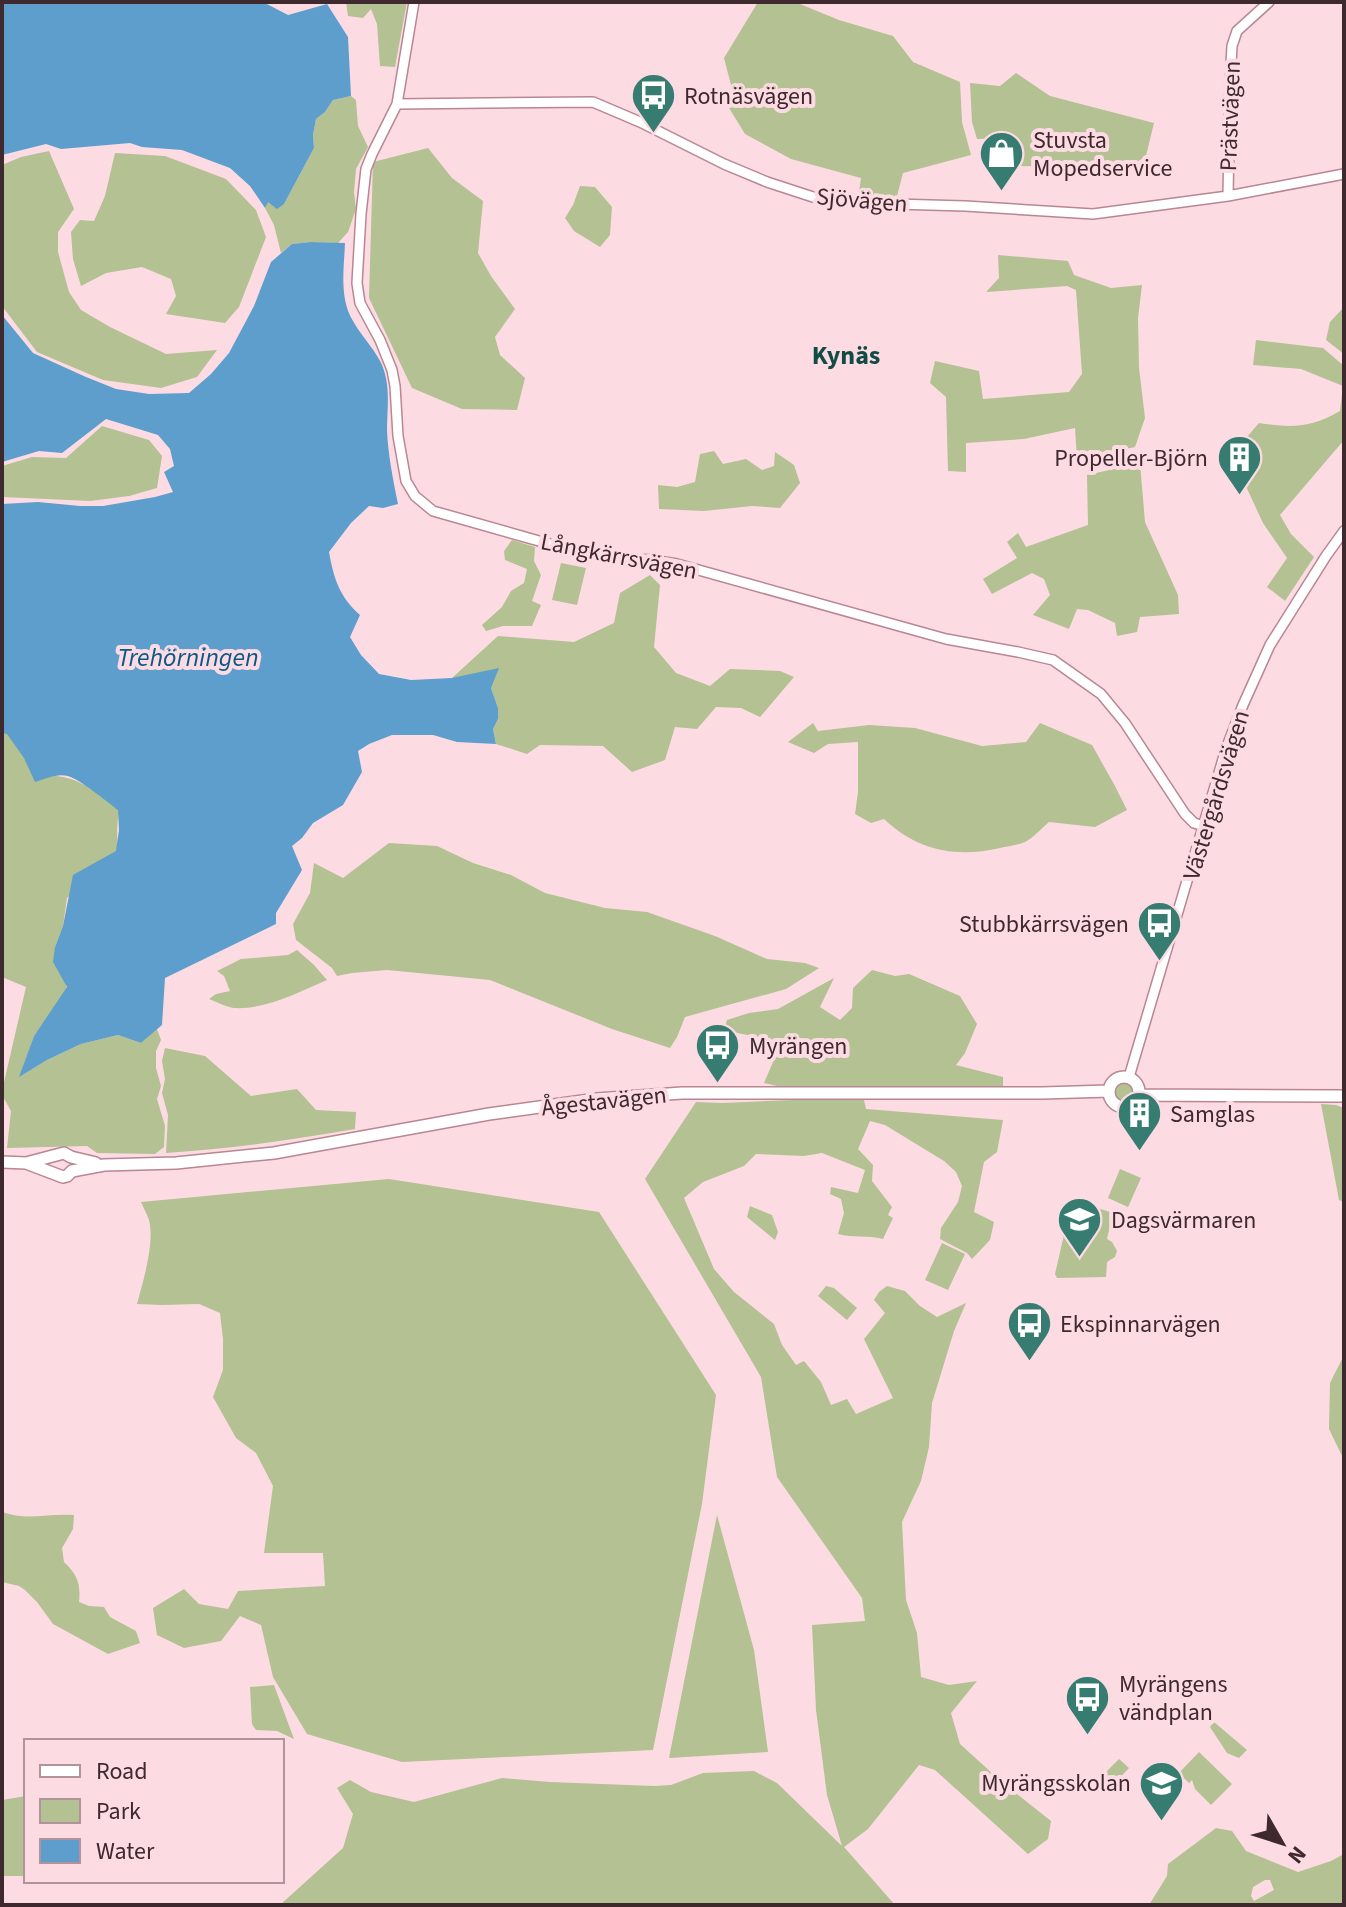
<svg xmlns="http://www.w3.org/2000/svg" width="1346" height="1907" font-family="'Source Sans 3',sans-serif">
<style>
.green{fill:#b3c193;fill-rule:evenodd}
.water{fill:#5d9ecd}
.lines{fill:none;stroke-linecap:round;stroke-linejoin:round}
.tertiary-casing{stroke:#b98693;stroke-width:12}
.secondary-casing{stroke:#b98693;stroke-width:14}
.tertiary{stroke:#fff;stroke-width:9}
.secondary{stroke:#fff;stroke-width:11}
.labels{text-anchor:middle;stroke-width:8;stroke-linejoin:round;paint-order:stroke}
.poi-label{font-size:24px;fill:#3e292e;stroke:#fddbe3;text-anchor:start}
.street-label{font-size:24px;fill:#3e292e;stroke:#fddbe3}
.neighbourhood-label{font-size:26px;font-weight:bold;fill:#114c44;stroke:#fddbe3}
.water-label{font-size:26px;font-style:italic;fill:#095987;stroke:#fddbe3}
</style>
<rect width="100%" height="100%" fill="#fddbe3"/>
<path class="green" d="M 346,2 L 407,2 L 395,67 L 380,66 L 377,24 L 371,9 L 363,18 L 348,16 Z
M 758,2 L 795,2 L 839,20 L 893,36 L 913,62 L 960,82 L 962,122 L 971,155 L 903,173 L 897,196 L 858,199 L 861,178 L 791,159 L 745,134 L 729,108 L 731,85 L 724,58 Z
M 1016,73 L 1050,96 L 1154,123 L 1146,156 L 1124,171 L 1081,167 L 1011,166 L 1008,138 L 977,139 L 972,122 L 970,83 L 1000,86 Z
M 351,96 L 356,100 L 358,126 L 368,147 L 356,169 L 354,192 L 356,209 L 348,232 L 338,243 L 311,242 L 292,244 L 281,253 L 274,225 L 265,208 L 267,201 L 284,204 L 314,148 L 313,135 L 316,119 L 325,112 L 333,100 Z
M 428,148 L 452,178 L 483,201 L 478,253 L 491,276 L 515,309 L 495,337 L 500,355 L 525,378 L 517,410 L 462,409 L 412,388 L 369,298 L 373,162 Z
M 49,151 L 74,209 L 58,232 L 58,252 L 69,292 L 81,310 L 110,327 L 166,354 L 217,350 L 197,377 L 161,388 L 103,380 L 37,352 L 2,306 L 2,165 L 21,157 Z
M 115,153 L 165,156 L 226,179 L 256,210 L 266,237 L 239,307 L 225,323 L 166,314 L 176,296 L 171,279 L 142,267 L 106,273 L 81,286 L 73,259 L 71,232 L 80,220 L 94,221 L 105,196 Z
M 580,186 L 595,187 L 612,207 L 610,235 L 600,247 L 574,231 L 565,218 L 573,205 Z
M 998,255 L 1068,261 L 1074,275 L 1111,288 L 1142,285 L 1138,318 L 1139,368 L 1145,418 L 1135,447 L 1077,459 L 1075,428 L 1024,439 L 966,443 L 966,472 L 948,471 L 946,397 L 930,383 L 935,361 L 979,371 L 983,399 L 1069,392 L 1082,374 L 1076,290 L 1067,286 L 986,292 L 999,278 Z
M 1344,307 L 1344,354 L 1326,340 L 1330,322 Z
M 1256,340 L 1323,348 L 1344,366 L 1344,440 L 1280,515 L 1291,534 L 1314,557 L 1285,601 L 1267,587 L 1287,558 L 1263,523 L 1243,480 L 1246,438 L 1259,423 C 1292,428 1311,428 1340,411 L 1343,386 L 1301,369 L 1253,365 Z
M 102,426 L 149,440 L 162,456 L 157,488 L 129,496 L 90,501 L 2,497 L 2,466 L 32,457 L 66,458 Z
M 714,451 L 723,464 L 746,459 L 762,470 L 774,466 L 775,452 L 794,465 L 800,483 L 780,508 L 752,506 L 704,511 L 659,509 L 658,485 L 677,487 L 695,482 L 700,454 Z
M 1140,463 L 1145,522 L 1178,595 L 1179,614 L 1140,617 L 1137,632 L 1117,636 L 1115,623 L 1088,610 L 1077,609 L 1069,629 L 1033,615 L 1050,595 L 1044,579 L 1032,573 L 992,594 L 983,579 L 1017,558 L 1007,542 L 1018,533 L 1026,547 L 1088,525 L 1087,475 Z
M 512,540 L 535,547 L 534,561 L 541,575 L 532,601 L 541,605 L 532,626 L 503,626 L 486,631 L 482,625 L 502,607 L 511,591 L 524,583 L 527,569 L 505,560 L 504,551 Z
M 561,563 L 586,568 L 577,605 L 552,600 Z
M 650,575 L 660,585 L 654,647 L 676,673 L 710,686 L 730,669 L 780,671 L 794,677 L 760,717 L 741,708 L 716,707 L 697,729 L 675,727 L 665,760 L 632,772 L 603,746 L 540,745 L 527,754 L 496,744 L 493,729 L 498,719 L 498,708 L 491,688 L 452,678 L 498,636 L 574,642 L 614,623 L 620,593 Z
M 813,723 L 818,731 L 869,725 L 915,728 L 982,746 L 1026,742 L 1040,723 L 1092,745 L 1115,786 L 1127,810 L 1095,827 L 1049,822 C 1042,828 1033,838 1025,842 C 1018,845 1008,846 1000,848 C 956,858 918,851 884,819 L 871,823 L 855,814 L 858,792 L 858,742 L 828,744 L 814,753 L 788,742 Z
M 2,726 L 56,776 C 77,777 103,795 120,808 C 117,816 116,842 119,849 L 67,898 L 63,926 L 55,947 L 67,989 L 34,1036 L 20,1076 L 47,1060 L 81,1044 L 118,1035 L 141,1043 L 157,1029 L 161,1040 L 156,1051 L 156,1068 L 161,1086 L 157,1099 L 165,1126 L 164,1147 L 155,1154 L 97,1153 L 87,1146 L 7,1148 L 11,1111 L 2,1095 L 2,1091 L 26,987 L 2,977 Z
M 389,843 L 437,846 L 473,863 L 511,875 L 545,893 L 605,908 L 647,912 L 715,936 L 767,959 L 805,963 L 819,968 L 786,989 L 685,1017 L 677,1037 L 670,1048 L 612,1029 L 490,980 L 387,970 L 352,973 L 337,976 L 332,968 L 296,940 L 293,924 L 310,893 L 314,863 L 343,878 Z
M 297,950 L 314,965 L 327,980 C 299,992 265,1010 234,1008 C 226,1007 217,1002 209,999 L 216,994 L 230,991 L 224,976 L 217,971 L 241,959 L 288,955 Z
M 872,970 L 895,976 L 909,974 L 960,996 L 977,1024 L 965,1053 L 956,1065 L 1003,1077 L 1003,1088 L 782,1087 L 764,1083 L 779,1048 L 761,1038 L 724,1030 L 727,1020 L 749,1013 L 778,1009 L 834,978 L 820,1007 L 840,1020 L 852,1008 L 853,988 Z
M 165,1048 L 205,1056 L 251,1096 L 297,1089 L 316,1110 L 356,1112 L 355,1129 C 292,1140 230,1149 166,1153 L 168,1115 L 162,1093 L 165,1079 L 162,1061 Z
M1115 1093a10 10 0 1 1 20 0a10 10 0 1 1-20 0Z
M 816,1099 L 864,1100 L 866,1109 L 1003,1120 L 997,1152 L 984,1162 L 974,1212 L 994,1222 L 990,1240 L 972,1259 L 967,1253 L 940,1239 L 941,1228 L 958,1202 L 962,1186 L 956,1172 L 944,1161 L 885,1125 L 870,1121 L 858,1149 L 873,1165 L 872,1181 L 892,1207 L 888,1215 L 893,1218 L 883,1239 C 868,1235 853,1238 838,1234 L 844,1213 L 841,1199 L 830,1194 L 831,1187 L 858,1193 L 865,1170 L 822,1153 L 804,1156 L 756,1154 L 744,1166 L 703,1182 L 684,1198 L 714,1269 L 734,1292 L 774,1324 L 782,1345 L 796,1365 L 804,1361 L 821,1382 L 831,1405 L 847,1399 L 856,1414 L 893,1398 L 864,1339 L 885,1313 L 874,1300 L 879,1292 L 887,1286 L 905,1291 L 920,1306 L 937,1317 L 966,1303 L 954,1331 L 932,1403 L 929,1447 L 921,1481 L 902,1522 L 906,1600 L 917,1633 L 921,1677 L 949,1685 L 977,1681 L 951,1713 L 960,1744 L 1003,1783 L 1051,1821 L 1048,1839 L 1028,1854 L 935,1770 L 919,1765 L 868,1829 L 844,1847 L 895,1905 L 280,1905 L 343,1848 L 353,1814 L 337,1788 L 350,1780 L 371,1792 L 414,1802 L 502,1778 L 550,1782 L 654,1786 L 671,1785 L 703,1773 L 754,1771 L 777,1783 L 842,1846 L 827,1795 L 816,1710 L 812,1625 L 865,1621 L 862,1598 L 777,1477 L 761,1377 L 645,1179 L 696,1102 L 722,1103 Z
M 1321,1104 L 1336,1105 L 1344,1108 L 1344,1202 L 1339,1200 Z
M 1120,1169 L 1141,1178 L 1128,1207 L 1108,1198 Z
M 389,1179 L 599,1212 L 716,1395 L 702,1504 L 653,1750 L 402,1762 L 307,1734 L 273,1677 L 261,1625 L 240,1616 L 221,1641 L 184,1648 L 157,1635 L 153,1608 L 184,1589 L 199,1604 L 228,1609 L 238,1591 L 325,1586 L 323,1553 L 264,1553 L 273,1486 L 256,1453 L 236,1438 L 213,1397 L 223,1370 L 223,1339 L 220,1313 L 199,1304 L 162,1305 L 137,1304 C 143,1282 155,1242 149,1220 C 147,1214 143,1207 141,1202 Z
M 1072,1200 L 1113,1213 L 1107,1239 L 1112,1242 L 1117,1251 L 1115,1257 L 1107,1262 L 1106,1277 L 1057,1278 L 1055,1274 Z
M 750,1206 L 772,1215 L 778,1232 L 775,1240 L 747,1217 Z
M 942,1243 L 965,1254 L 948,1290 L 925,1280 Z
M 826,1286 L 834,1288 L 857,1308 L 847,1320 L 818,1296 Z
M 1344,1355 L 1344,1460 L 1329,1429 L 1330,1383 Z
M 2,1512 C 27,1521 48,1513 74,1515 L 73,1529 L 62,1548 L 64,1562 C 77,1574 81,1584 79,1602 L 89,1606 L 104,1607 L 110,1617 L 136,1631 L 140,1643 L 108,1654 L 53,1624 L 37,1602 L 25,1590 L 19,1586 L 2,1582 Z
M 717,1515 L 754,1650 L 768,1752 L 669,1758 Z
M 274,1685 L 294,1739 L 277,1731 L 256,1730 L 252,1724 L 250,1687 Z
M 1214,1722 L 1247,1750 L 1239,1758 L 1227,1753 L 1210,1727 Z
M 1199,1752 L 1232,1784 L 1211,1805 L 1195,1789 L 1192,1780 L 1189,1783 L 1179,1773 Z
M 1119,1759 L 1129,1768 L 1111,1787 L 1101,1777 Z
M 26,1796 L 26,1876 L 2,1876 L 2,1800 Z
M 1216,1828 L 1232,1831 L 1246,1851 L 1298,1872 L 1331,1861 L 1344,1854 L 1344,1905 L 1149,1905 L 1167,1876 L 1168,1864 ZM 1265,1880 L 1270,1880 L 1274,1890 L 1254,1901 L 1251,1896 L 1253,1887 Z"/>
<path class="water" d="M 2,2 L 263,2 L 288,15 L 327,4 L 348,37 L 351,96 L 333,100 L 325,112 L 316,119 L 313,135 L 314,148 L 284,204 L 277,209 L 268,202 L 265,208 L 250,186 L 230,168 L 182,150 L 142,147 L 130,143 L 61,149 L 46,144 L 2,155 Z
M 311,242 L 345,243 C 344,269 339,298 353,321 C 363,339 381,355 385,374 C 390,393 387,411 387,430 C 388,455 393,479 398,504 L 383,508 L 369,506 L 351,523 L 329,552 C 334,579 339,596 360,615 L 350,637 L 361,655 L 379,674 L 411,680 L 452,678 L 499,668 L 491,688 L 498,708 L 498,719 L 493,729 L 496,744 L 457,742 L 433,735 L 392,735 L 369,744 L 358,751 L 362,772 L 343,805 L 313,823 L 302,838 L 292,846 L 302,870 L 276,913 L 276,924 L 165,978 L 162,1025 L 141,1043 L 118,1035 L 81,1044 L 47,1060 L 19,1077 L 34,1036 L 67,987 L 53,962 L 55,947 L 63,926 L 73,875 L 116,851 L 119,830 L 118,810 C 106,801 81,780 68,776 C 57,773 45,779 35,782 L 24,758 L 7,734 L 2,733 L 2,504 L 38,502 L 80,506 L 103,506 L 155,497 L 173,492 L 164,472 L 174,466 L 170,449 L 158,435 L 106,419 L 62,453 L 39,451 L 2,462 L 2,315 L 33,353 L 86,377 L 116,389 L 149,394 L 189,393 L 211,374 L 229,353 L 254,306 L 271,262 L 292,244 Z"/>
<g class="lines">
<defs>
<path id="tertiary" d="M 414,2 L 397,104 L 372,154 L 366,169 L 361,214 L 357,283 L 360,303 L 380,340 L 392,370 L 395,386 L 398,436 L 406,481 L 415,496 L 433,511 L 539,541 L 601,557 L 652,560 L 677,564 L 946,639 L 1018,652 L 1053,660 L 1101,694 L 1125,723 L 1185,814 L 1194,823 L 1204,826
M 397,104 L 593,102 L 640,122 L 724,164 L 767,182 L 813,197 L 859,203 L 965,206 L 1093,214 L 1228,196 L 1344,174
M 1228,196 L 1230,81 L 1232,46 L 1237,31 L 1269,2
M 1129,1077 L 1226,749 L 1243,705 L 1270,645 L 1326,556 L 1344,531"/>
<path id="secondary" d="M1109 1092a15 15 0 1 1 30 0a15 15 0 1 1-30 0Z
M 1139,1095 L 1344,1096
M 2,1162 L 26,1163 L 64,1153 L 71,1157 L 96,1163
M 26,1163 L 63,1177 L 67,1176 L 72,1171 L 104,1165 L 176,1163 L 274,1153 L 489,1114 L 597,1099 L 682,1093 L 1042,1093 L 1109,1091"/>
</defs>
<use href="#tertiary" class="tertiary-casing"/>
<use href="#secondary" class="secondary-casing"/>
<use href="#tertiary" class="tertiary"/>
<use href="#secondary" class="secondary"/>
</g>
<defs>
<symbol id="bus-pin" viewBox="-11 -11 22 30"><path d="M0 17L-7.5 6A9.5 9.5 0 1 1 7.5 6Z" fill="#377c71" stroke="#fddbe3"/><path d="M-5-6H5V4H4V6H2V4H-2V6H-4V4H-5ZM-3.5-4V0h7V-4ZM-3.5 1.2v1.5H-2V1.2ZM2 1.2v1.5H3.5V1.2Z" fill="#fff"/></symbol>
<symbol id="shop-pin" viewBox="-11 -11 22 30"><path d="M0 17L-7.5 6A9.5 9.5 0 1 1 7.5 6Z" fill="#377c71" stroke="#fddbe3"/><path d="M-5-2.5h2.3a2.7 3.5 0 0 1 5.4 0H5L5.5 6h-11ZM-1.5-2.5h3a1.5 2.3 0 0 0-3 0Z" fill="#fff"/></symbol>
<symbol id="building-pin" viewBox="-11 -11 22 30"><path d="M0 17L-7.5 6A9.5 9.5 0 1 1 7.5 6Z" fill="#377c71" stroke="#fddbe3"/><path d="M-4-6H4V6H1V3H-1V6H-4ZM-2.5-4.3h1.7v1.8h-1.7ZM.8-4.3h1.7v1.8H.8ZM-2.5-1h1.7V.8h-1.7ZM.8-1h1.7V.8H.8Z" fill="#fff"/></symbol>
<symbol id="school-pin" viewBox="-11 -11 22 30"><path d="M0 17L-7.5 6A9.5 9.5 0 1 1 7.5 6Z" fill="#377c71" stroke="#fddbe3"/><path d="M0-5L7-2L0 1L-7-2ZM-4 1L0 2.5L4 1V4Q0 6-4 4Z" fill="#fff"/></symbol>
</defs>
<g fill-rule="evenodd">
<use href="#bus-pin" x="628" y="70" width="51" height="69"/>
<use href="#shop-pin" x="976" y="128" width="51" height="69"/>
<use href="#building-pin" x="1214" y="432" width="51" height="69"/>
<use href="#bus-pin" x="1134" y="898" width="51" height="69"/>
<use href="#bus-pin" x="692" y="1020" width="51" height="69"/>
<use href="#building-pin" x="1114" y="1088" width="51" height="69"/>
<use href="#school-pin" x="1054" y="1194" width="51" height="69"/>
<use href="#bus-pin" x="1004" y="1298" width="51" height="69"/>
<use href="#bus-pin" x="1062" y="1672" width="51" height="69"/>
<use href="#school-pin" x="1136" y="1758" width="51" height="69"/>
</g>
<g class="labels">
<g class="poi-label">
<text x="684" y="104">Rotnäsvägen</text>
<text x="1033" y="148">Stuvsta<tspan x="1033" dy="28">Mopedservice</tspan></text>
<text x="1208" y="466" text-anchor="end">Propeller-Björn</text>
<text x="1129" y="932" text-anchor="end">Stubbkärrsvägen</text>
<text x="749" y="1054">Myrängen</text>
<text x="1170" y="1122">Samglas</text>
<text x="1111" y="1228">Dagsvärmaren</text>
<text x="1060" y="1332">Ekspinnarvägen</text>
<text x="1119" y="1692">Myrängens<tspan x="1119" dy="28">vändplan</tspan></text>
<text x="1131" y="1791" text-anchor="end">Myrängsskolan</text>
</g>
<g class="street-label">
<text transform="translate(1230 116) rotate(-88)" y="8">Prästvägen</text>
<text transform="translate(862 200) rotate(5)" y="8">Sjövägen</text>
<text transform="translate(619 556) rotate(11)" y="8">Långkärrsvägen</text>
<text transform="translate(1216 795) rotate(-73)" y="8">Västergårdsvägen</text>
<text transform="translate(604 1101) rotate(-6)" y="8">Ågestavägen</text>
</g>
<g class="neighbourhood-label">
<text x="846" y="364">Kynäs</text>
</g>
<g class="water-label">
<text x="188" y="666">Trehörningen</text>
</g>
</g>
<rect width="1346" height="1907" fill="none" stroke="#3e292e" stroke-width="8"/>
<rect x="24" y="1739" width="260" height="144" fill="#fddbe3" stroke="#b1949b" stroke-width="2"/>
<rect x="40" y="1765" width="40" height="12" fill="#ffffff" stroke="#b1949b" stroke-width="2"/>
<text x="96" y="1779" font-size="24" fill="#3e292e">Road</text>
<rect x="40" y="1799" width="40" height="24" fill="#b3c193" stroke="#b1949b" stroke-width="2"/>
<text x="96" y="1819" font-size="24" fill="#3e292e">Park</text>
<rect x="40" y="1839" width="40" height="24" fill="#5d9ecd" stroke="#b1949b" stroke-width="2"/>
<text x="96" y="1859" font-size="24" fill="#3e292e">Water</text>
<g transform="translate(1282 1843) rotate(129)" stroke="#fddbe3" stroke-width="6" paint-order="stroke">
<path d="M0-6L14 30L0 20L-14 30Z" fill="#3e292e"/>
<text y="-12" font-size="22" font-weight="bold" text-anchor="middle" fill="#3e292e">N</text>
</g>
</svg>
